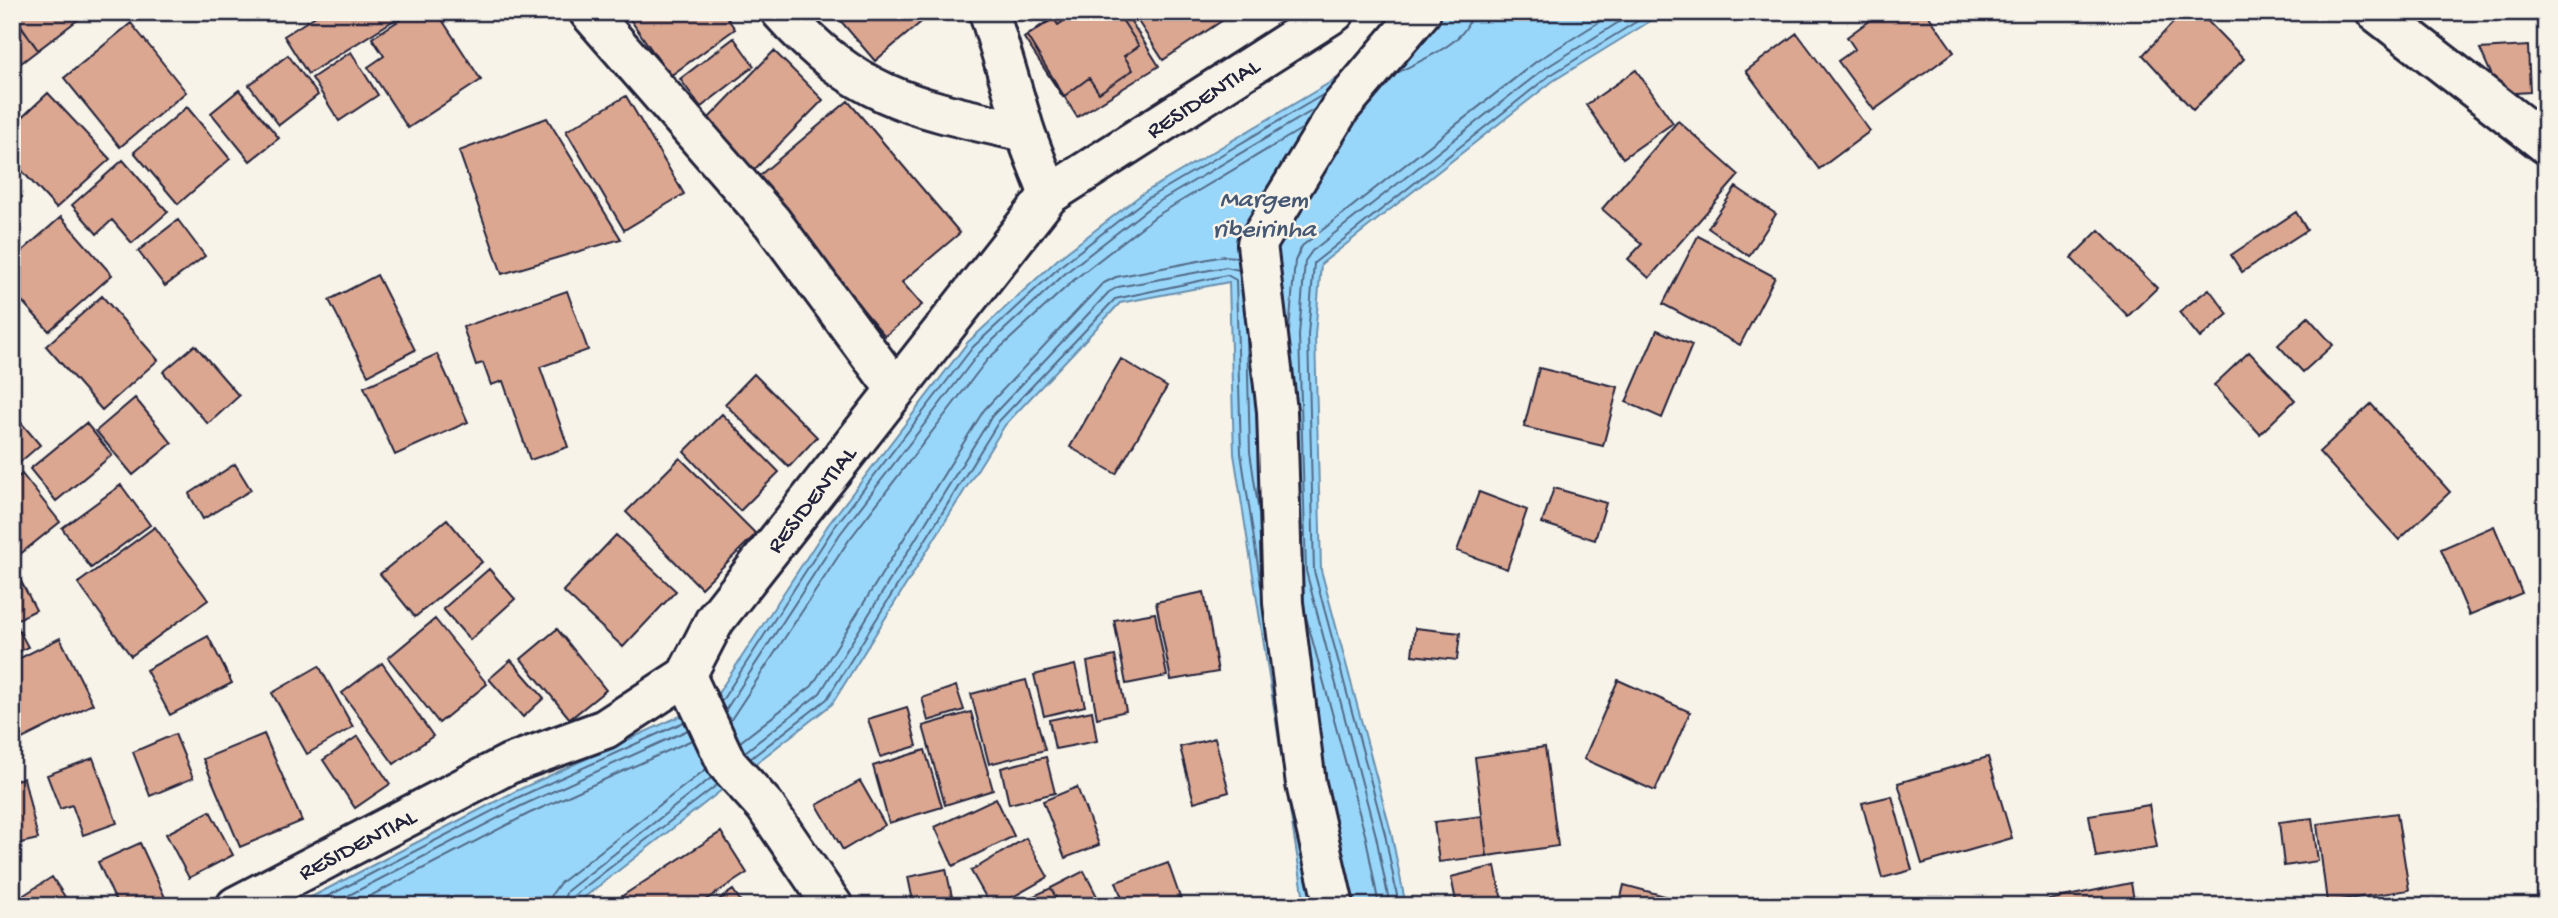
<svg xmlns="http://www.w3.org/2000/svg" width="2558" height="918" font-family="'Gochi Hand',sans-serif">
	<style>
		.water { fill: #99d7fa; stroke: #698fae; stroke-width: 2 }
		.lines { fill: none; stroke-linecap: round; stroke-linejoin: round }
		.shore { stroke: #526a87; stroke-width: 2 }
		.building { fill: #dca791; stroke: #22223b; stroke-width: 2 }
		.street-casing { stroke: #22223b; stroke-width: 44 }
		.street { stroke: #f7f3e8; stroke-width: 38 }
		.labels { text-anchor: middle; stroke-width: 5; stroke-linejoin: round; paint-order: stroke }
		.street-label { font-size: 24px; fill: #22223b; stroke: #f7f3e8 }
		.water-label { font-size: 26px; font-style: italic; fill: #465874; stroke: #f7f3e8 }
	</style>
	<rect width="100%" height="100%" fill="#f7f3e8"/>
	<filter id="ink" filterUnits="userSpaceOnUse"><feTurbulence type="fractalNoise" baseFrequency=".0143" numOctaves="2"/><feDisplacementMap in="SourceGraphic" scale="14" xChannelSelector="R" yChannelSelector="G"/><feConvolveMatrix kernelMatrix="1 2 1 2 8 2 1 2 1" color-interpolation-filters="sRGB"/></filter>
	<g filter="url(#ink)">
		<path class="water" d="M 1449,12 L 1665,12 L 1553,81 L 1321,264 L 1315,335 L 1321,570 L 1391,832 L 1406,906 L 1305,906 L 1234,454 L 1229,282 L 1120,303 L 1005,425 L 832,704 L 573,906 L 294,906 L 516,791 L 713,701 L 828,525 L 968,342 L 1058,259 L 1142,194 Z"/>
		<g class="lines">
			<path class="shore" d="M 1397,73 C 1420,60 1470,43 1471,12
				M 1289,331 L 1295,261 L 1302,246 L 1537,61 L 1615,12
				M 1247,337 L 1250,452 L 1259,513
				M 1305,613 L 1366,838 L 1379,906
				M 721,702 L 833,529 L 973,347 L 1063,264 L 1145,200 L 1326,93
				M 725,711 L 840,534 L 979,353 L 1068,271 L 1150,207 L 1315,109
				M 730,721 L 849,540 L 987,360 L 1075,279 L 1156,216 L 1303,128
				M 740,742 L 812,686 L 984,410 L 1102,284 L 1116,277 L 1224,256 L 1237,257
				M 745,752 L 820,693 L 992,416 L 1109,292 L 1118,287 L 1226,267 L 1239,270
				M 750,759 L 827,699 L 999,421 L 1115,299 L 1227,275 L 1236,280 L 1241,453 L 1261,586
				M 309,906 L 519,797 L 684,722
				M 328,906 L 523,805 L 688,730
				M 351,906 L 528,814 L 692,740
				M 550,906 L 552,894 L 560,883 L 706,769
				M 561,906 L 567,891 L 711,778
				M 569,906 L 572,897 L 717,785
				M 1390,906 L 1376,836 L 1306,571 L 1299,335 L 1305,261 L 1312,251 L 1544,69 L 1635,12
				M 1399,906 L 1385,834 L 1314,571 L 1308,335 L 1314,263 L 1549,76 L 1652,12"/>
		</g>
		<path class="building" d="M 12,12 L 88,12 L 38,50 Z
			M 322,12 L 396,12 L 399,17 L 308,74 L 284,36 Z
			M 412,12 L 437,12 L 481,80 L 408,128 L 368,67 L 384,56 L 372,38 Z
			M 625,12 L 723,12 L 735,29 L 670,76 Z
			M 833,12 L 933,12 L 875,61 Z
			M 1025,12 L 1043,12 L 1032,21 Z
			M 1064,12 L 1125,12 L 1159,66 L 1077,117 L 1027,36 Z
			M 1089,12 L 1117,12 L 1139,46 L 1124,56 L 1133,70 L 1099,93 L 1089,78 L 1063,97 L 1024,38 L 1053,17 L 1058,25 L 1075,13 L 1078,19 Z
			M 1132,12 L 1235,12 L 1163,60 Z
			M 1881,12 L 1892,12 L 1897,19 L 1906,12 L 1926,12 L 1954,52 L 1874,110 L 1838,61 L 1855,49 L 1847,37 Z
			M 2183,12 L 2199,12 L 2244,59 L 2193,110 L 2143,55 Z
			M 2469,12 L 2515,12 L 2472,19 Z
			M 12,15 L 38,50 L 12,70 Z
			M 131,23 L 186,92 L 120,147 L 64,78 Z
			M 1797,33 L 1870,131 L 1819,169 L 1746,71 Z
			M 734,38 L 754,66 L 701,107 L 680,79 Z
			M 2528,46 L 2530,92 L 2500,94 L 2480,49 Z
			M 774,51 L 823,100 L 753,171 L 704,123 Z
			M 351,52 L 378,95 L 339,121 L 312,78 Z
			M 288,55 L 318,95 L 279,125 L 249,85 Z
			M 1636,70 L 1673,123 L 1623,158 L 1586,105 Z
			M 239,90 L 279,138 L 250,161 L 211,113 Z
			M 48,93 L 110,159 L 56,208 L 12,160 L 12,127 Z
			M 626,96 L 684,194 L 624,230 L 566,131 Z
			M 848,101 L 960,233 L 902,282 L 922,305 L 885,336 L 754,180 Z
			M 187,107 L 230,159 L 178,204 L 134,152 Z
			M 547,118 L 621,239 L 502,274 L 459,151 Z
			M 1678,121 L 1739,175 L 1649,278 L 1628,259 L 1642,244 L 1602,209 Z
			M 123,160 L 168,212 L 132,243 L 112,220 L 97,234 L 72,205 Z
			M 12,186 L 22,197 L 12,206 Z
			M 1736,187 L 1776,214 L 1749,256 L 1708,228 Z
			M 2296,212 L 2307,230 L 2242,272 L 2231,255 Z
			M 61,217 L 112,275 L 49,331 L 12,290 L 12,260 Z
			M 178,220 L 205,256 L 165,286 L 138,251 Z
			M 2099,230 L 2157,288 L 2128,316 L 2071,258 Z
			M 1698,236 L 1775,277 L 1740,345 L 1663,304 Z
			M 377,275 L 415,350 L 368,375 L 329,300 Z
			M 2209,289 L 2228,314 L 2200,338 L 2179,312 Z
			M 567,291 L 588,350 L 540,367 L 568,447 L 530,460 L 503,381 L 491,385 L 483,363 L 476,365 L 463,327 Z
			M 102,296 L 158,360 L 102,410 L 46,346 Z
			M 2308,317 L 2333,345 L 2303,372 L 2278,345 Z
			M 1657,330 L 1692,345 L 1662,418 L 1626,402 Z
			M 195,345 L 239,396 L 208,424 L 163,372 Z
			M 2249,352 L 2295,400 L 2260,434 L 2214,385 Z
			M 437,354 L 468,422 L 395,455 L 364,387 Z
			M 1121,359 L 1167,387 L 1116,474 L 1070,447 Z
			M 1539,368 L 1618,387 L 1603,446 L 1524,427 Z
			M 754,374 L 817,437 L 789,467 L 725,404 Z
			M 135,398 L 172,443 L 133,475 L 96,431 Z
			M 2371,404 L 2450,492 L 2399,540 L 2319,452 Z
			M 12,412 L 40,445 L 12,469 Z
			M 722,414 L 779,472 L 740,511 L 684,452 Z
			M 86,423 L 112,455 L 56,501 L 30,469 Z
			M 680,458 L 756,534 L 701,588 L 626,512 Z
			M 235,464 L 251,490 L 203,519 L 189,494 Z
			M 22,474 L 60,522 L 19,555 L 12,546 L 12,482 Z
			M 121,485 L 150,525 L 91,568 L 62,528 Z
			M 1554,488 L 1606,503 L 1595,540 L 1542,523 Z
			M 1479,492 L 1527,510 L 1507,569 L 1457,551 Z
			M 447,519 L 482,562 L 415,617 L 380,574 Z
			M 2494,526 L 2522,593 L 2469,615 L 2441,549 Z
			M 155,527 L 208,600 L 131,656 L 78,583 Z
			M 616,535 L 676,591 L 623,647 L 563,591 Z
			M 12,564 L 36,610 L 14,621 L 28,647 L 12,655 Z
			M 489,569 L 515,599 L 470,640 L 443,609 Z
			M 1204,592 L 1218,672 L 1171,680 L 1156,602 Z
			M 1155,613 L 1167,676 L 1126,684 L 1114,620 Z
			M 435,619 L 487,684 L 439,723 L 388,658 Z
			M 1415,628 L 1460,633 L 1457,660 L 1412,655 Z
			M 557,629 L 606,690 L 570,719 L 521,659 Z
			M 208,636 L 232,683 L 170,715 L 146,670 Z
			M 60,638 L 93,704 L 18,741 L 12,730 L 12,662 Z
			M 1115,656 L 1126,711 L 1097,718 L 1087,662 Z
			M 511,660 L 544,698 L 523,717 L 489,679 Z
			M 382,663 L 433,736 L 394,764 L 342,693 Z
			M 1075,665 L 1085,706 L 1044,716 L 1034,675 Z
			M 319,666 L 353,727 L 307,754 L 272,693 Z
			M 1026,680 L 1045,750 L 989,764 L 971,694 Z
			M 1618,680 L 1690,712 L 1655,791 L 1584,759 Z
			M 956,686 L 964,710 L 928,721 L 922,698 Z
			M 907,707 L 917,746 L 880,757 L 868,719 Z
			M 1092,711 L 1097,741 L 1055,749 L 1049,720 Z
			M 971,712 L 993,790 L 945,805 L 923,726 Z
			M 175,734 L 193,778 L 150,796 L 133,752 Z
			M 264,734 L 302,821 L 240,847 L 203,759 Z
			M 358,736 L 390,784 L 355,808 L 323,760 Z
			M 1215,738 L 1229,792 L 1194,802 L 1180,747 Z
			M 1545,747 L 1558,846 L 1487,856 L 1475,757 Z
			M 925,750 L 942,807 L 889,823 L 873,766 Z
			M 1046,757 L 1055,793 L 1009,804 L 1001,768 Z
			M 1988,757 L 2012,838 L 1922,864 L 1898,783 Z
			M 93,758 L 117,823 L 83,835 L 72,805 L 60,809 L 47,775 Z
			M 24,778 L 38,839 L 12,845 L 12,781 Z
			M 860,781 L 885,825 L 843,850 L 817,805 Z
			M 1077,787 L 1099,845 L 1065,858 L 1043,801 Z
			M 1892,796 L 1912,870 L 1882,878 L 1862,803 Z
			M 996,798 L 1014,836 L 953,866 L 935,827 Z
			M 2149,805 L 2157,847 L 2096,857 L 2089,815 Z
			M 210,811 L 233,855 L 189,878 L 166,834 Z
			M 2397,813 L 2409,890 L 2327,902 L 2317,824 Z
			M 1482,816 L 1487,856 L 1439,862 L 1434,822 Z
			M 2312,818 L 2318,861 L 2284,866 L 2279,822 Z
			M 721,832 L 747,873 L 696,906 L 620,906 L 616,900 Z
			M 1026,838 L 1048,877 L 997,906 L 991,906 L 971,871 Z
			M 140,843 L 169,906 L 118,906 L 98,862 Z
			M 1168,863 L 1183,906 L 1125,906 L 1116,882 Z
			M 1495,866 L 1503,906 L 1457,906 L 1451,877 Z
			M 946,869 L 954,906 L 914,906 L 908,877 Z
			M 1084,871 L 1102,906 L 1060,906 L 1051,888 Z
			M 52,877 L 71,906 L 19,906 L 16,900 Z
			M 2131,883 L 2135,906 L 2019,906 Z
			M 1624,885 L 1687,902 L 1686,906 L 1619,906 Z
			M 1051,888 L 1060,906 L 1018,906 L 1017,904 Z
			M 733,890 L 744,906 L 710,906 Z"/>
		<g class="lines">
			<defs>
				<g id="street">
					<path d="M 589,12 L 772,222 L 894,387"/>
					<path d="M 781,12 C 858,99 917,108 1025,132"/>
					<path d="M 989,12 L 1025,132 L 1049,195"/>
					<path d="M 2376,12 L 2546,144"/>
					<path d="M 686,676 L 727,764 L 765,806 L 833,906"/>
					<path id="s1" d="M 236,906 L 509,764 L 605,729 L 686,676 L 715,620 L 1049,195 L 1335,12"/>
					<path d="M 1334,906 L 1306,784 L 1283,603 L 1277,411 L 1257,244 L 1340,108 L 1421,12"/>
				</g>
			</defs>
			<use href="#street" class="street-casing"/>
			<use href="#street" class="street"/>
		</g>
	</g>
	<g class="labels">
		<g class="street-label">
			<text dy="8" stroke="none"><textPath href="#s1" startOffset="1292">RESIDENTIAL</textPath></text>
			<text dy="8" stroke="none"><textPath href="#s1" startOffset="724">RESIDENTIAL</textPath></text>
			<text dy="8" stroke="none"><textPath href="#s1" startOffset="136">RESIDENTIAL</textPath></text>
		</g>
		<g class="water-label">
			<text x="1264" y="206">Margem<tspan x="1264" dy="30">ribeirinha</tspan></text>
		</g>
	</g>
	<rect width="2558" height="918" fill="none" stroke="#f7f3e8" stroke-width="42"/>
	<rect x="21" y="21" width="2516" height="876" fill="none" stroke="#22223b" stroke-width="2.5" filter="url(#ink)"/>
</svg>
